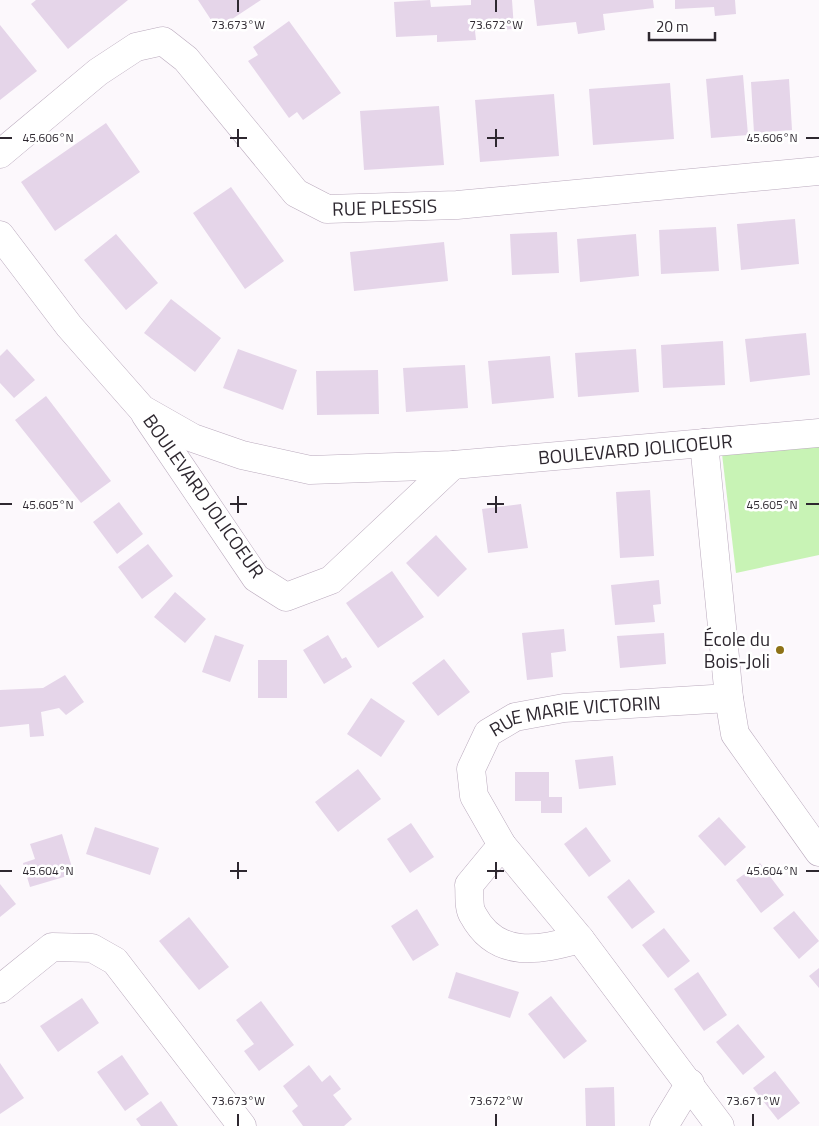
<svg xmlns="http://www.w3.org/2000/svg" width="819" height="1126" font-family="'Titillium Web',sans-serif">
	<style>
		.green { fill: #c8f3b5 }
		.building { fill: #e5d5e9 }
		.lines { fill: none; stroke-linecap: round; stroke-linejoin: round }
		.minor-casing { stroke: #baaabd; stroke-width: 29 }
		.minor { stroke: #fff; stroke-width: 28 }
		.ticks { fill: none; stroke: #2e2830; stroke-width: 2 }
		.poi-dot { fill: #8e7217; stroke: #fff; stroke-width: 2 }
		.labels { text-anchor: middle; stroke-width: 5; stroke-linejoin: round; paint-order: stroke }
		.street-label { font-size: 19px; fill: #2e2830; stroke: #fff }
		.poi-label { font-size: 19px; fill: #2e2830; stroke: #fff; text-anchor: end }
		.ticks-label { font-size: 12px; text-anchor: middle; fill: #2e2830; stroke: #fff; stroke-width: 5; stroke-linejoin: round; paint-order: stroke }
	</style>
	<rect width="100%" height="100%" fill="#fcf8fc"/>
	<path class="green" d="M 819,446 L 819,555 L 736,573 L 722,454 Z"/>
	<path class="building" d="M 36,0 L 128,0 L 68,49 L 31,4 Z
		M 198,0 L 261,0 L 217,29 Z
		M 430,0 L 431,7 L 471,5 L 471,0 L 512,0 L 514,29 L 475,31 L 476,40 L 437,42 L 437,35 L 396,37 L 394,2 Z
		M 534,0 L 653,0 L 654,8 L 603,14 L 605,30 L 578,34 L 576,22 L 537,26 Z
		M 675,0 L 735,0 L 736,14 L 715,16 L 714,7 L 675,9 Z
		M 289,21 L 341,93 L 303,120 L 297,112 L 289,118 L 248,61 L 258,55 L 253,47 Z
		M 0,25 L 37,71 L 0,100 Z
		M 743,75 L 748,135 L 711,138 L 706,79 Z
		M 789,79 L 792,130 L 754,133 L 751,82 Z
		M 670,83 L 674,139 L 593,145 L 589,89 Z
		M 554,94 L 559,156 L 480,162 L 475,100 Z
		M 439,106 L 444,165 L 364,170 L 360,111 Z
		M 106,123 L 140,172 L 55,231 L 21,182 Z
		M 231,187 L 284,261 L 245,289 L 193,213 Z
		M 795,219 L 799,264 L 741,270 L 737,224 Z
		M 716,227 L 719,271 L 661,274 L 659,230 Z
		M 557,232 L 559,273 L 512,275 L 510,234 Z
		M 116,234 L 158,283 L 126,310 L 84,260 Z
		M 636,234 L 639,276 L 580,282 L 577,239 Z
		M 444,242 L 448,281 L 354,291 L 350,252 Z
		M 171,299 L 221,338 L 195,372 L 144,333 Z
		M 806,333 L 810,375 L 750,382 L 745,339 Z
		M 723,341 L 725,385 L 663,388 L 661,345 Z
		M 7,349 L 35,380 L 14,398 L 0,383 L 0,356 Z
		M 238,349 L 297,370 L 283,410 L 223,388 Z
		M 636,349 L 639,392 L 578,397 L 575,353 Z
		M 550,356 L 554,398 L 492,404 L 488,361 Z
		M 465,365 L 468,408 L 406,412 L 403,368 Z
		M 378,370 L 379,414 L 317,415 L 316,371 Z
		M 46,396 L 111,481 L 81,503 L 15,420 Z
		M 650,490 L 654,556 L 620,558 L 616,492 Z
		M 119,502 L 143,534 L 117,554 L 93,522 Z
		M 521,504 L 528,548 L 488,553 L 482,509 Z
		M 436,535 L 467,569 L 438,597 L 406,563 Z
		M 148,544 L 173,576 L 142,599 L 118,567 Z
		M 392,571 L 424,617 L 378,648 L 346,603 Z
		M 659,580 L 661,604 L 653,605 L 655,622 L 615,625 L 611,585 Z
		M 175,592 L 206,619 L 185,643 L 154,617 Z
		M 564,629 L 566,651 L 551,653 L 553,677 L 527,680 L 522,633 Z
		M 664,633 L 666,664 L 620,668 L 617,636 Z
		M 215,635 L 244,645 L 230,682 L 202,672 Z
		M 328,635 L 342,659 L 346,657 L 352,667 L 324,684 L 303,650 Z
		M 444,659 L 470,692 L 438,716 L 412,683 Z
		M 258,660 L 287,660 L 287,698 L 258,698 Z
		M 65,675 L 84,702 L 66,715 L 59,708 L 41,712 L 44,736 L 30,737 L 29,724 L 0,727 L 0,690 L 43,688 Z
		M 371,698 L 405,721 L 381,757 L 347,734 Z
		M 613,756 L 616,785 L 579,789 L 575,760 Z
		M 358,769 L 381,799 L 338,832 L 315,802 Z
		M 515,772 L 549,772 L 549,797 L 562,797 L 562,813 L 541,813 L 541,801 L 515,801 Z
		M 719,817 L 746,847 L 725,866 L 698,836 Z
		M 411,823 L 434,857 L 410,873 L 387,839 Z
		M 95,827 L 159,848 L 150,875 L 86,854 Z
		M 586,827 L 611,861 L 589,877 L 564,844 Z
		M 62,834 L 74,874 L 30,887 L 23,863 L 35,859 L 30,844 Z
		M 760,863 L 784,895 L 761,913 L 736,880 Z
		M 629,879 L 655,912 L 632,929 L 607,897 Z
		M 0,884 L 16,904 L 0,917 Z
		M 417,909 L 439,945 L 413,961 L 391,926 Z
		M 794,911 L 819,941 L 799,959 L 773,928 Z
		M 189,917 L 229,967 L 199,990 L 159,941 Z
		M 664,928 L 690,961 L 668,978 L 642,945 Z
		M 819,968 L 819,988 L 809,976 Z
		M 456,972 L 519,992 L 510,1018 L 448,998 Z
		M 698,972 L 727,1015 L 704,1031 L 674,989 Z
		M 551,996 L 587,1041 L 564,1059 L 528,1014 Z
		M 82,998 L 99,1023 L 58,1052 L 40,1026 Z
		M 261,1001 L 294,1045 L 259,1071 L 244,1051 L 254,1044 L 236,1020 Z
		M 738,1024 L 765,1057 L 743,1075 L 716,1042 Z
		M 122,1055 L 149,1094 L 125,1111 L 97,1072 Z
		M 0,1063 L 24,1098 L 0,1114 Z
		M 309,1065 L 322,1082 L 330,1075 L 341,1089 L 333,1095 L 352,1119 L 344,1126 L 303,1126 L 292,1111 L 298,1106 L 283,1086 Z
		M 775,1071 L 800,1103 L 778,1120 L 753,1088 Z
		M 614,1087 L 615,1126 L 586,1126 L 585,1088 Z
		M 161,1101 L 178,1126 L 141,1126 L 136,1119 Z"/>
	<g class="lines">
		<defs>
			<g id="minor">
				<path id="s1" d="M 0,154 L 98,72 L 136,47 L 163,41 L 186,59 L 296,193 L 327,209 L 457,205 L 819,171"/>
				<path id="s2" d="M 0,235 L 69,326 L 142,409 L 193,438 L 242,455 L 310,470 L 453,465 L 819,433"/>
				<path d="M 145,414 L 256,578 L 286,597 L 331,580 L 453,465"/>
				<path d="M 704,443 L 729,698 L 735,734 L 819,852"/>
				<path d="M 502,845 L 469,885 C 470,893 468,908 473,915 C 497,960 540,950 580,939"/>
				<path d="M 0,989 L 52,947 L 92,948 L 115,961 L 242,1126"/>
				<path d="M 664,1126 L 690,1083"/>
				<path id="s3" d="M 720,1126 L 580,939 L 502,845 L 474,796 L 471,769 L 488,733 L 515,717 L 564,708 L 729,698"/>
			</g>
		</defs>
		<use href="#minor" class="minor-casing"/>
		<use href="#minor" class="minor"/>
	</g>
	<path class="ticks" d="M 238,0 L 238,12M 496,0 L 496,12M 238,129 L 238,147M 496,129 L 496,147M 0,138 L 12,138M 230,138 L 247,138M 487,138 L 504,138M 806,138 L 819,138M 238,496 L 238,513M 496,496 L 496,513M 0,504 L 12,504M 230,504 L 247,504M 487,504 L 504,504M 806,504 L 819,504M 238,862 L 238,879M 496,862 L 496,879M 0,871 L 12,871M 230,871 L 247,871M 487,871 L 504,871M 806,871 L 819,871M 238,1114 L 238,1126M 496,1114 L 496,1126M 753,1114 L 753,1126"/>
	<circle class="poi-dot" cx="780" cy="650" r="5"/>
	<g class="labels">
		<g class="street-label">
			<text dy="7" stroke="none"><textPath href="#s1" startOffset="496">RUE PLESSIS</textPath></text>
			<text dy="7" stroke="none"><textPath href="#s2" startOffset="731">BOULEVARD JOLICOEUR</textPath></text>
			<text transform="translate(204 496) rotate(55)" y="7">BOULEVARD JOLICOEUR</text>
			<text dy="7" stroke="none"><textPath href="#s3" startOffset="570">RUE MARIE VICTORIN</textPath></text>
		</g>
		<g class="poi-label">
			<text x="770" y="646">École du<tspan x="770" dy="22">Bois-Joli</tspan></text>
		</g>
	</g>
	<g class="ticks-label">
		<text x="238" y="29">73.673°W</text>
		<text x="496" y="29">73.672°W</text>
		<text x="48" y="142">45.606°N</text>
		<text x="772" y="142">45.606°N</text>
		<text x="48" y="509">45.605°N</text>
		<text x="772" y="509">45.605°N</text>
		<text x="48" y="875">45.604°N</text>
		<text x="772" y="875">45.604°N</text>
		<text x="238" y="1105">73.673°W</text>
		<text x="496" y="1105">73.672°W</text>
		<text x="753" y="1105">73.671°W</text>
	</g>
	<path d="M649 32v8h66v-8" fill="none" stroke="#2e2830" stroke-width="2.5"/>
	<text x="656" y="32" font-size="15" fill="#2e2830" stroke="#ffffff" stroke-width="4" paint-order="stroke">20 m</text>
</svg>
